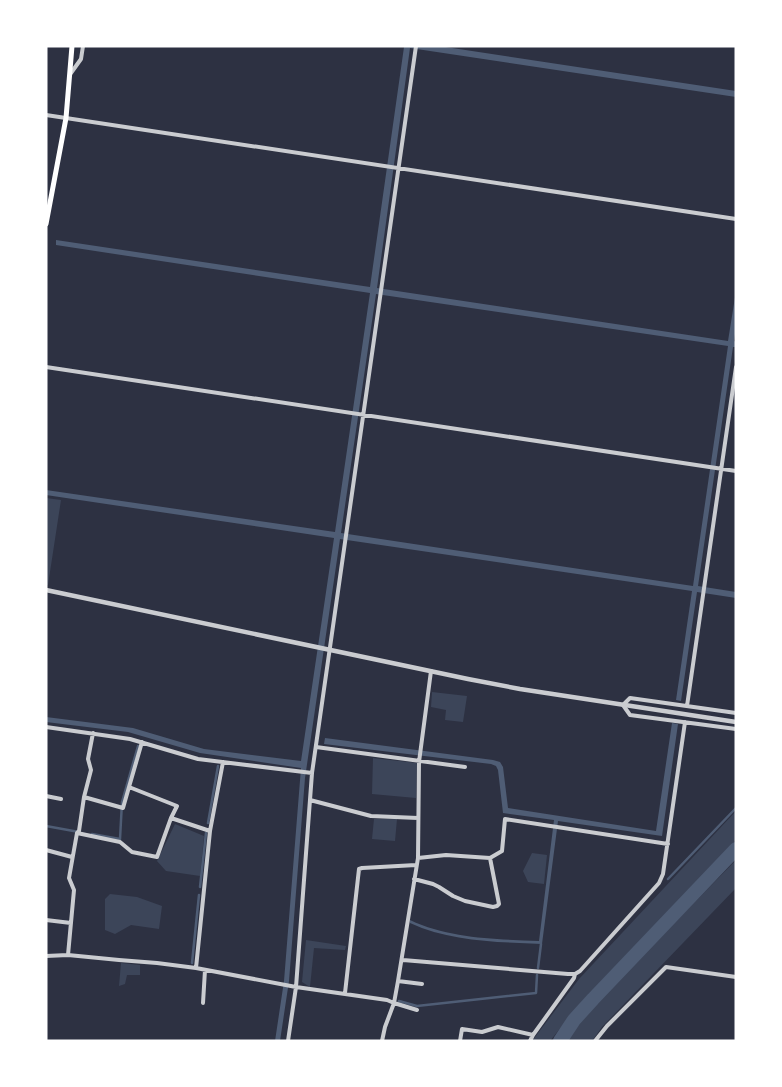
<svg xmlns="http://www.w3.org/2000/svg" width="782" height="1087" font-family="'Titillium Web',sans-serif">
	<style>
		.green { fill: #3c4559 }
		.water { fill: #4f5d75; fill-rule: evenodd }
		.lines { fill: none; stroke-linecap: round; stroke-linejoin: round }
		.stream { stroke: #4f5d75; stroke-width: 2.5 }
		.river { stroke: #4f5d75; stroke-width: 14 }
		.minor { stroke: #caccd0; stroke-width: 4 }
		.tertiary { stroke: #caccd0; stroke-width: 4.5 }
		.secondary { stroke: #fff; stroke-width: 5 }
	</style>
	<rect width="100%" height="100%" fill="#2d3142"/>
	<path class="green" d="M 46,498 L 61,500 L 48,585 L 46,585 Z
		M 432,692 L 467,696 L 463,722 L 445,720 L 446,710 L 431,707 Z
		M 373,758 L 417,763 L 416,798 L 372,794 Z
		M 736,811 L 736,840 L 583,1000 L 550,1041 L 532,1041 L 579,979 Z
		M 374,819 L 397,819 L 395,841 L 372,839 Z
		M 175,824 L 204,836 L 200,876 L 166,871 L 157,861 Z
		M 532,853 L 547,855 L 544,884 L 528,882 L 523,871 Z
		M 736,860 L 736,888 L 602,1027 L 592,1041 L 567,1041 L 574,1031 L 598,1001 Z
		M 110,894 L 137,897 L 162,906 L 159,929 L 131,925 L 115,934 L 105,930 L 105,899 Z
		M 306,940 L 346,946 L 345,950 L 314,948 L 310,987 L 302,982 Z
		M 121,963 L 140,965 L 140,975 L 127,975 L 125,984 L 119,986 Z"/>
	<path class="water" d="M 401,46 L 439,46 L 736,91 L 736,97 L 410,48 L 377,288 L 728,341 L 736,291 L 736,327 L 734,341 L 736,342 L 736,347 L 733,347 L 698,586 L 736,592 L 736,598 L 697,592 L 681,701 L 676,700 L 692,591 L 340,539 L 305,778 L 289,981 L 280,1041 L 275,1041 L 284,981 L 301,768 L 200,753 L 128,732 L 46,722 L 46,717 L 133,728 L 204,749 L 301,761 L 334,538 L 46,495 L 46,490 L 335,532 L 370,293 L 56,245 L 56,240 L 370,287 L 404,47 ZM 376,294 L 728,346 L 693,586 L 341,533 Z
		M 672,723 L 678,724 L 662,836 L 558,821 L 542,944 C 498,942 451,942 410,923 L 410,920 C 450,939 496,939 539,941 L 554,820 L 503,813 L 498,770 L 496,766 L 491,764 L 324,744 L 325,738 L 493,760 L 500,762 L 503,767 L 508,808 L 656,831 Z"/>
	<g class="lines">
		<path class="stream" d="M 208,823 L 218,766
			M 46,826 L 79,832
			M 92,834 L 120,839 L 122,802 L 138,746
			M 668,879 L 736,808
			M 200,887 L 206,833
			M 192,963 L 199,895
			M 538,968 L 541,944
			M 399,1001 L 417,1006 L 536,993 L 537,975"/>
		<path class="river" d="M 560,1041 L 574,1020 L 593,999 L 736,849"/>
		<path class="minor" d="M 416,46 L 312,773 L 296,987 L 387,1000 L 394,1003 L 417,1010
			M 71,73 L 81,59 L 83,46
			M 46,115 L 736,219
			M 46,367 L 736,471
			M 687,706 L 736,367
			M 736,713 L 630,698 L 623,705 L 630,715 L 736,729
			M 46,727 L 130,739 L 198,759 L 312,773
			M 142,742 L 129,787 L 177,806 L 171,818
			M 316,747 L 465,767
			M 46,796 L 61,799
			M 84,797 L 123,808 L 129,787
			M 310,800 L 371,816 L 418,818
			M 77,833 L 120,842 L 132,852 L 157,857 L 171,818 L 210,831
			M 46,850 L 72,857
			M 418,858 L 446,855 L 490,858
			M 414,879 L 433,884 L 439,887 L 453,896 L 465,901 L 493,907 L 497,906 L 499,904 L 490,858 L 502,851 L 505,819 L 668,844
			M 46,920 L 71,923
			M 68,955 L 74,890 L 69,878 L 77,833 L 79,831 L 84,797 L 91,770 L 88,759 L 93,733
			M 46,956 L 68,955 L 119,960 L 157,963 L 196,968 L 296,987 L 288,1041
			M 403,960 L 568,974 L 575,974 L 580,971 L 659,883 L 663,874 L 685,722
			M 196,968 L 210,831 L 223,762
			M 398,981 L 422,984
			M 345,993 L 359,869 L 362,868 L 416,865
			M 203,1003 L 205,970
			M 382,1041 L 385,1027 L 394,1003 L 398,981 L 418,858 L 419,762 L 431,671
			M 460,1041 L 462,1029 L 482,1032 L 498,1027 L 533,1035
			M 530,1041 L 533,1035 L 574,978 L 575,974
			M 595,1041 L 607,1026 L 666,967 L 736,977"/>
		<path class="tertiary" d="M 46,590 L 468,679 L 520,689 L 736,722"/>
		<path class="secondary" d="M 46,224 L 66,118 L 72,46"/>
	</g>
	<rect width="782" height="1087" fill="none" stroke="#ffffff" stroke-width="95"/>
</svg>
